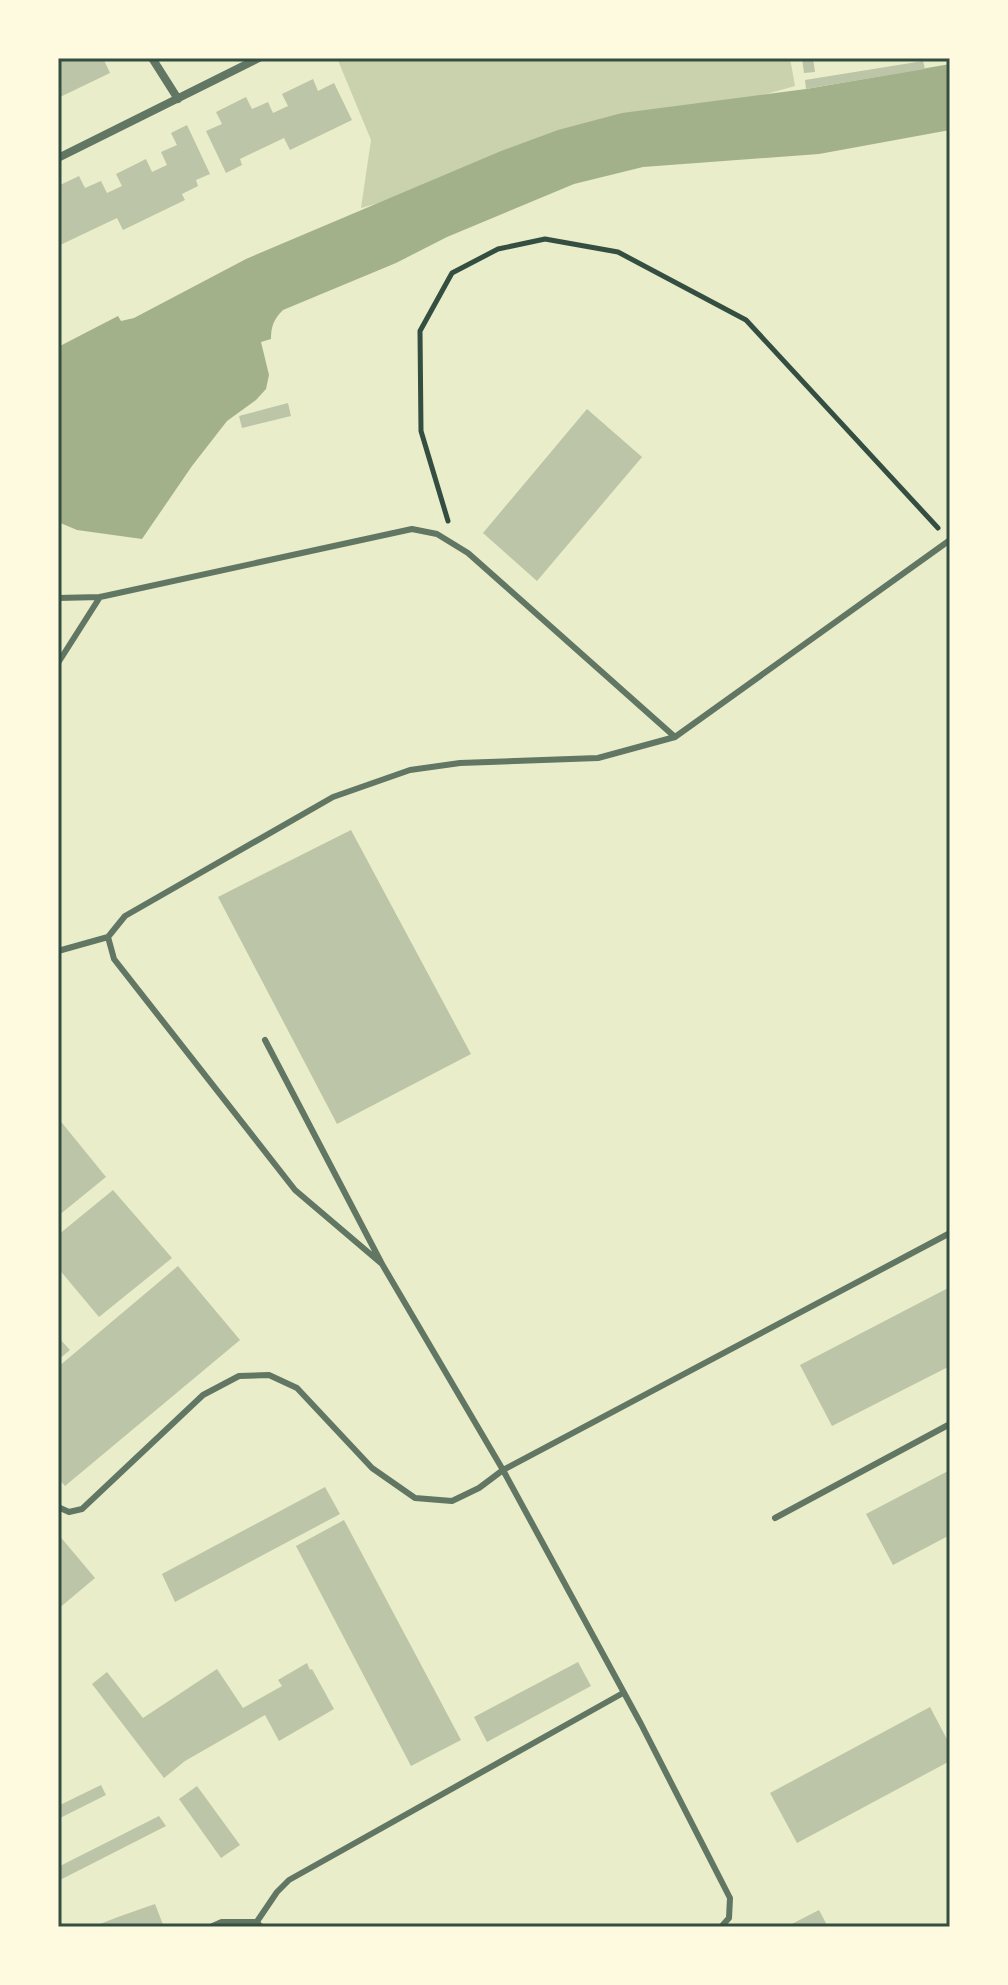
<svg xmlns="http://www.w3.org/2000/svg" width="1008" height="1985" font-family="Rubik,sans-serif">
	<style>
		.green { fill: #cad2ad }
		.water { fill: #a3b18a }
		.building { fill: #bcc5a7 }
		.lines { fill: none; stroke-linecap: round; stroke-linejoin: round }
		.path { stroke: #344e41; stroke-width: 5 }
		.service { stroke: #617663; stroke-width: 6 }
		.minor { stroke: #617663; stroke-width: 8 }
		.neatline { fill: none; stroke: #344e41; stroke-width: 3 }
	</style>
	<rect width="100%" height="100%" fill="#e9edc9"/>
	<path class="green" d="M 337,58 L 790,58 L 795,86 L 361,208 L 371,140 Z"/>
	<path class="water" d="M 950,64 L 950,130 L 819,154 L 643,167 L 574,184 L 447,237 L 396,263 L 283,310 C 274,319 271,326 271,339 L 261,342 L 269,375 L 266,389 L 256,400 L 227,421 L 192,466 L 142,539 L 77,530 L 58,522 L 58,347 L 118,316 L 121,321 L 134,318 L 246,259 L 501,151 L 558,130 L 622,113 L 806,89 Z"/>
	<path class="building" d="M 58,58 L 103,58 L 110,73 L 58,98 Z
		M 802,58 L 813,58 L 815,72 L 804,73 Z
		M 923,61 L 925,69 L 806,89 L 805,80 Z
		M 313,79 L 318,91 L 334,83 L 352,120 L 290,150 L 284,138 L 240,159 L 242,165 L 226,173 L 206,131 L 222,124 L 216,112 L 246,97 L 252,109 L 268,102 L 273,113 L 288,106 L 282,94 Z
		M 187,125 L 210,174 L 196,180 L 198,186 L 182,194 L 185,200 L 123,230 L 117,218 L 58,246 L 58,186 L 79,176 L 85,188 L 101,181 L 107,193 L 122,186 L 116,174 L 146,159 L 152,172 L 167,165 L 161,152 L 177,145 L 171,133 Z
		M 288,403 L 291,416 L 242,428 L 239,416 Z
		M 587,409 L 642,457 L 537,581 L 483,533 Z
		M 351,830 L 471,1054 L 337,1124 L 218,897 Z
		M 58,1118 L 106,1177 L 58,1216 Z
		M 113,1190 L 172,1258 L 99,1317 L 58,1268 L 58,1235 Z
		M 178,1266 L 240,1340 L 65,1486 L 58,1478 L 58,1367 Z
		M 950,1287 L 950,1366 L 832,1426 L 800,1365 Z
		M 58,1337 L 70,1350 L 58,1360 Z
		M 950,1470 L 950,1535 L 893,1565 L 866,1514 Z
		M 325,1487 L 340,1514 L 175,1602 L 162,1574 Z
		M 344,1520 L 461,1740 L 411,1766 L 296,1546 Z
		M 58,1534 L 95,1578 L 58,1609 Z
		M 578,1662 L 591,1686 L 487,1742 L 474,1717 Z
		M 307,1663 L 310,1670 L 312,1669 L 334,1709 L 279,1741 L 265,1715 L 185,1761 L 164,1778 L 92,1684 L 107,1672 L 143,1718 L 217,1669 L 243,1708 L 282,1686 L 278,1680 Z
		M 930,1707 L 950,1745 L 950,1761 L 797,1843 L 770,1793 Z
		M 101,1785 L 106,1795 L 58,1819 L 58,1806 Z
		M 197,1786 L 240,1845 L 221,1858 L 179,1799 Z
		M 159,1816 L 166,1826 L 58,1881 L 58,1867 Z
		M 155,1904 L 164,1927 L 92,1927 L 118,1917 Z
		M 819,1910 L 828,1927 L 786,1927 Z"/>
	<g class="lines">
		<path class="path" d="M 448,521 L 421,431 L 420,331 L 452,273 L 498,249 L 545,239 L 618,252 L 746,320 L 938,528"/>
		<path class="service" d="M 58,598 L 100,597 L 412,529 L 437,534 L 468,553 L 675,737
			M 58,663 L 100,597
			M 58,951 L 108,937
			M 265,1040 L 382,1264 L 295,1190 L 114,959 L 108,937 L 125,916 L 333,797 L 410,770 L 460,763 L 598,758 L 675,737 L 950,540
			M 382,1264 L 503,1470 L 950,1233
			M 58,1507 L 69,1512 L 82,1509 L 203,1395 L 239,1376 L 269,1375 L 297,1388 L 372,1468 L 415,1498 L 452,1501 L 479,1488 L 503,1470 L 641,1724 L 730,1898 L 729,1918 L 721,1927
			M 775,1518 L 950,1424
			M 256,1923 L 277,1892 L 289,1880 L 623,1693"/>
		<path class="minor" d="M 152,58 L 178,99
			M 58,158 L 259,58
			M 213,1927 L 222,1923 L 256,1923 L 260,1927"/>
	</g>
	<rect width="1008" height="1985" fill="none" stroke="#fefae0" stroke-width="120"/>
	<rect x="60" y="60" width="888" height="1865" class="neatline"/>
</svg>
